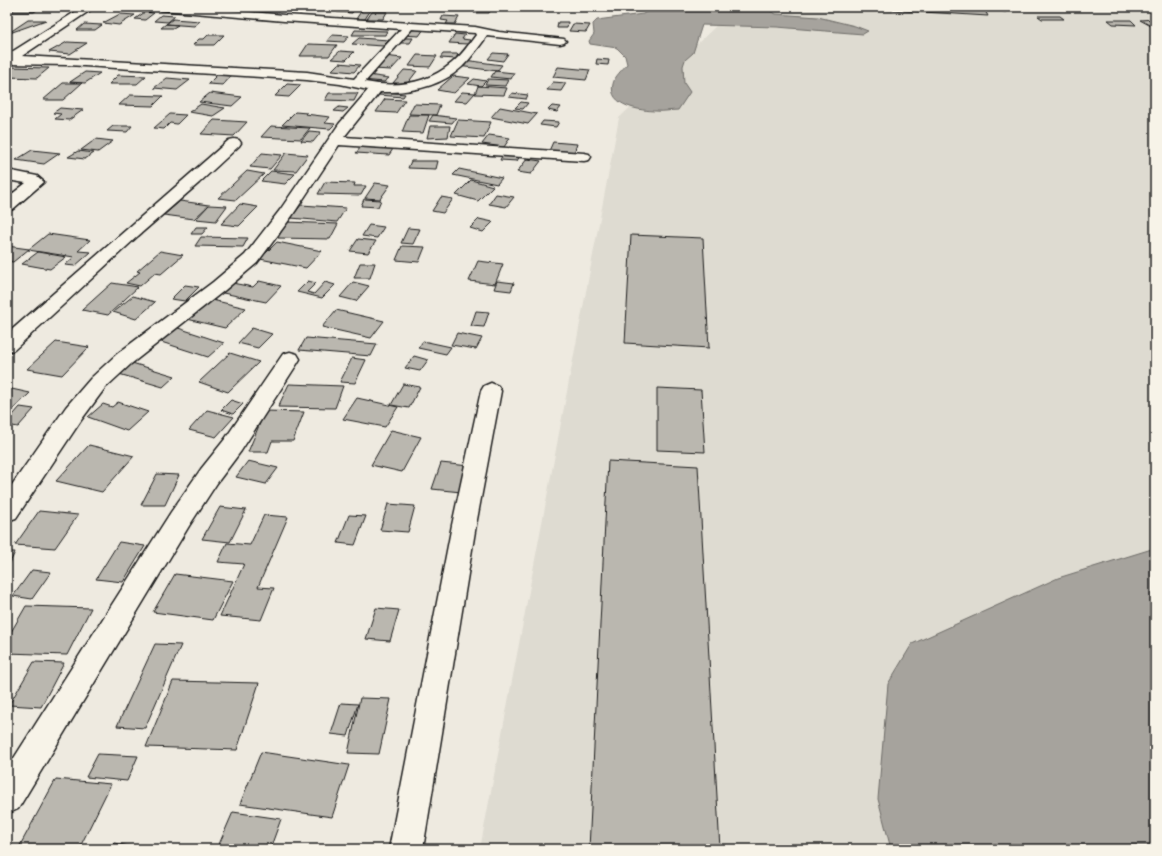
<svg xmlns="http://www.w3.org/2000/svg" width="1162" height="856" font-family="Caveat,sans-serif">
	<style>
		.built { fill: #dedbd1 }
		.water { fill: #a6a39d; stroke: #6f6d69 }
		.building { fill: #bab7af; stroke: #1c1c1c }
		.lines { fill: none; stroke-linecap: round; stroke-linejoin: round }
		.minor-casing { stroke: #1c1c1c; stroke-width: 3 }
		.minor { fill: #f7f3e8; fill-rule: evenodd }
	</style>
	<rect width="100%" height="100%" fill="#eeeae0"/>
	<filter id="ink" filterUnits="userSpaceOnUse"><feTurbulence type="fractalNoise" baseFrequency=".025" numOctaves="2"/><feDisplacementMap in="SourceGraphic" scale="8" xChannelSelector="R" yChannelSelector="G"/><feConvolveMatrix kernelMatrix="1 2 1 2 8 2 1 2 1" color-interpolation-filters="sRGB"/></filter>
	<g filter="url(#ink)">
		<path class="built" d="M 715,7 L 1155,7 L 1155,849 L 480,849 L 619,118 L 716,26 Z"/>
		<path class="water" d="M 649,7 L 763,7 L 776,14 L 818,17 L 855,26 L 868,31 L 863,34 L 777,27 L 702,25 L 693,53 L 685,60 L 683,66 L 684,83 L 690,92 L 678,110 C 671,110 663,112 656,111 C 642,111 607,106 613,84 C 614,77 623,69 627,64 L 625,56 L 617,48 L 590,44 L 589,41 L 594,34 L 593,24 L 597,20 L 643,14 L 651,9 Z
			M 1155,548 L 1155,849 L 891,849 L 878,799 L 888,684 L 912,644 L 1058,578 Z"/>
		<path class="building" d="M 17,7 L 41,7 L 34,12 L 10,12 Z
			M 323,7 L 355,7 L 352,13 L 337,12 L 339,10 L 321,10 Z
			M 364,7 L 372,8 L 365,19 L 356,19 Z
			M 858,7 L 983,7 L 988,16 L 858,8 Z
			M 994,7 L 1003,7 L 1006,12 L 997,11 Z
			M 476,10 L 490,10 L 489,13 L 474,13 Z
			M 145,12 L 154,13 L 145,20 L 135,19 Z
			M 372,12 L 387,12 L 383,19 L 367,19 Z
			M 120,14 L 135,15 L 119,25 L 103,23 Z
			M 161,15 L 175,16 L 168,22 L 154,21 Z
			M 443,16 L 459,17 L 455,24 L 446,24 L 448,21 L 441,20 Z
			M 1038,16 L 1060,16 L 1064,19 L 1042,19 Z
			M 173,19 L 200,21 L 194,26 L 166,24 Z
			M 1155,19 L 1155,26 L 1151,26 L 1140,20 Z
			M 28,20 L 46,20 L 7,34 Z
			M 1108,20 L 1131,20 L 1136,25 L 1113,24 Z
			M 558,22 L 568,22 L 567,28 L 557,28 Z
			M 84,24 L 102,25 L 95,30 L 77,30 Z
			M 166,24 L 178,25 L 173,28 L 161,28 Z
			M 573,24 L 590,25 L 586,32 L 569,31 Z
			M 408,29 L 424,29 L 419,36 L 402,35 Z
			M 355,30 L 387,31 L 385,35 L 352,35 Z
			M 455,34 L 465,35 L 462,39 L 470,40 L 467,44 L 449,43 Z
			M 208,35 L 224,35 L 214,45 L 193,45 L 199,39 L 204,39 Z
			M 332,35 L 349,36 L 344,42 L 327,41 Z
			M 359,38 L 389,40 L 383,46 L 352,44 Z
			M 401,38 L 413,38 L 410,43 L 399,43 Z
			M 67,42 L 87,43 L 70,54 L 49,52 Z
			M 308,44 L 337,45 L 329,56 L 300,56 Z
			M 340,51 L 354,52 L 346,60 L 331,59 Z
			M 493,53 L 508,54 L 503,61 L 488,59 Z
			M 443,54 L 458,54 L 456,59 L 440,58 Z
			M 417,55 L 437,56 L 430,67 L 409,66 Z
			M 384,56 L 402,58 L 391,70 L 373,69 Z
			M 597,59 L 609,60 L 608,65 L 596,64 Z
			M 464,60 L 502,65 L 497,71 L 458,66 Z
			M 339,63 L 360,65 L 354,72 L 332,70 Z
			M 9,67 L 49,68 L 37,78 L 7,77 L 7,69 Z
			M 558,67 L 590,70 L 586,80 L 553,77 Z
			M 404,70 L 417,71 L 407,84 L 393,83 Z
			M 495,71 L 514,73 L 511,79 L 491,77 Z
			M 85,72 L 100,73 L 85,83 L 70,82 Z
			M 219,73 L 233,74 L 223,85 L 208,84 Z
			M 118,75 L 146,76 L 137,84 L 109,84 Z
			M 368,75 L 389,78 L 384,82 L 363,80 Z
			M 453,76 L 470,78 L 454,93 L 437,90 Z
			M 167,78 L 190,80 L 177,90 L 154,88 Z
			M 474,79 L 486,81 L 481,86 L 468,84 Z
			M 488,79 L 508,80 L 505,86 L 485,85 Z
			M 553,82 L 566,83 L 561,91 L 547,90 Z
			M 63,83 L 82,83 L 63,100 L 43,100 Z
			M 287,84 L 301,85 L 289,97 L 275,96 Z
			M 478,86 L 507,88 L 504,95 L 475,94 Z
			M 382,92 L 405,94 L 403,97 L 379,95 Z
			M 462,92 L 475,93 L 467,102 L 454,101 Z
			M 210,93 L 242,97 L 232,106 L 199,102 Z
			M 329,93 L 358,93 L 354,101 L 325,100 Z
			M 512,93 L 528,95 L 526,99 L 509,97 Z
			M 130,95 L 163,96 L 153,106 L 119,105 Z
			M 385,99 L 405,100 L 396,113 L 376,112 Z
			M 521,102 L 528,103 L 523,109 L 515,108 Z
			M 201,104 L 225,108 L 213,116 L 189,112 Z
			M 414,104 L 440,105 L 436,115 L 409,114 Z
			M 552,106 L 561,107 L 557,112 L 548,110 Z
			M 339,107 L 348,108 L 343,112 L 334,111 Z
			M 500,107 L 537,114 L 528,124 L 491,117 Z
			M 60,108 L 83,110 L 69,120 L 55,119 L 61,114 L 53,113 Z
			M 295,112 L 307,113 L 305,114 L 330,117 L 325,123 L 335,124 L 330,129 L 282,125 Z
			M 170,114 L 186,115 L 177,124 L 170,123 L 164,129 L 154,128 Z
			M 409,115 L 429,115 L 423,133 L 402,132 Z
			M 433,115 L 456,118 L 452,123 L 429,121 Z
			M 214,120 L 247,122 L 234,136 L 201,134 Z
			M 458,120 L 491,122 L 484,138 L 451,136 Z
			M 543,121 L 559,122 L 556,127 L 540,125 Z
			M 113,126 L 132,126 L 127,132 L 107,131 Z
			M 271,126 L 310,128 L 301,139 L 261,137 Z
			M 430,126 L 450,126 L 448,137 L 427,138 Z
			M 309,131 L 321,132 L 313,142 L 301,141 Z
			M 489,135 L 510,138 L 504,147 L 482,144 Z
			M 96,139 L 113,141 L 98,152 L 81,150 Z
			M 553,142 L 577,144 L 574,153 L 549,151 Z
			M 361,147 L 393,149 L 389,155 L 356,153 Z
			M 32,150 L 60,153 L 44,164 L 16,160 Z
			M 78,151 L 94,153 L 85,159 L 68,157 Z
			M 504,152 L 521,154 L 517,161 L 500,160 Z
			M 262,153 L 282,155 L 270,169 L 250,167 Z
			M 286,153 L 308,155 L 296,171 L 273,170 Z
			M 527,159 L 541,161 L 531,174 L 517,172 Z
			M 411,161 L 438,161 L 436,169 L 408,168 Z
			M 459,169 L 502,178 L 497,184 L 453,175 Z
			M 247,171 L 264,174 L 236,200 L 218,198 Z
			M 271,171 L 295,174 L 285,184 L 261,181 Z
			M 471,180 L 493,186 L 478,201 L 456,195 Z
			M 325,182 L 355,183 L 354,186 L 366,186 L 361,195 L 318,194 Z
			M 375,183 L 390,185 L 380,199 L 365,198 Z
			M 496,194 L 514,197 L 506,207 L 489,204 Z
			M 441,197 L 453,199 L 443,213 L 432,211 Z
			M 364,199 L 381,200 L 378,207 L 361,206 Z
			M 180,201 L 209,205 L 194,219 L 164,215 Z
			M 240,204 L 258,207 L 239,226 L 221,224 Z
			M 209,205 L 227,206 L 216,221 L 196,219 Z
			M 301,205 L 346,208 L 337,222 L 291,218 Z
			M 479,219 L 493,222 L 483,232 L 470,228 Z
			M 286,222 L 338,224 L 330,239 L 278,238 Z
			M 369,225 L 384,227 L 377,238 L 362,236 Z
			M 196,227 L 208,227 L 202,234 L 191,234 Z
			M 408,228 L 420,229 L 413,244 L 401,243 Z
			M 48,234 L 90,240 L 78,251 L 91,252 L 75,266 L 65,265 L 74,257 L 28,250 Z
			M 631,235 L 703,238 L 709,348 L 625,343 Z
			M 201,237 L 248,238 L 243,247 L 195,246 Z
			M 358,239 L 376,241 L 368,253 L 350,251 Z
			M 277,242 L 322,251 L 306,268 L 260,259 Z
			M 7,246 L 29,249 L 13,262 L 7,261 Z
			M 402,246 L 425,247 L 419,262 L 396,260 Z
			M 160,251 L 183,255 L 161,274 L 155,273 L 140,286 L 126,283 L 140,272 L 137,271 Z
			M 38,252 L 66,257 L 50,269 L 22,264 Z
			M 478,261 L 503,264 L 495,284 L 469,281 Z
			M 360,263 L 375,263 L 370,278 L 354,278 Z
			M 259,281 L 281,286 L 266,302 L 223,293 L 232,283 L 253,287 Z
			M 308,281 L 316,283 L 307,292 L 314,294 L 325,282 L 335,285 L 322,298 L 297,292 Z
			M 497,281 L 514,283 L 511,291 L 494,289 Z
			M 353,282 L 369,286 L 356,301 L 340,297 Z
			M 112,283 L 138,287 L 108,315 L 82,310 Z
			M 185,285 L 199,287 L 185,301 L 171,299 Z
			M 133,296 L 155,302 L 136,319 L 113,312 Z
			M 208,299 L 246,308 L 225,328 L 187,319 Z
			M 336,310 L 384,321 L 371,338 L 322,327 Z
			M 476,311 L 489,312 L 484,327 L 471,326 Z
			M 172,326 L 224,343 L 208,357 L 155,340 Z
			M 252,328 L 272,334 L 258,348 L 238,343 Z
			M 457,333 L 482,338 L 476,349 L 451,345 Z
			M 306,338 L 377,344 L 371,356 L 299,350 Z
			M 423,341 L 451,347 L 446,354 L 418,348 Z
			M 56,342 L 89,347 L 62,375 L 27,369 Z
			M 230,353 L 259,362 L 228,392 L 199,382 Z
			M 414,356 L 428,360 L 420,371 L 405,368 Z
			M 352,358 L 366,360 L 355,383 L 340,382 Z
			M 132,363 L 175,376 L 163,387 L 119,374 Z
			M 289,384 L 343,386 L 335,408 L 278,407 Z
			M 403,384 L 420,387 L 409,408 L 391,405 Z
			M 7,388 L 30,393 L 7,415 Z
			M 657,388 L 701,390 L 705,452 L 657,450 Z
			M 357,398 L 398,407 L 385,427 L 343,419 Z
			M 231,400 L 243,404 L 233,414 L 221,410 Z
			M 118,402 L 148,412 L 127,431 L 88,417 L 103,404 L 112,407 Z
			M 20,407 L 34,409 L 18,427 L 7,425 L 7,422 Z
			M 207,410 L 234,417 L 216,437 L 189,430 Z
			M 265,411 L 304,412 L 293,441 L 272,441 L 268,452 L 248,452 Z
			M 391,430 L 421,437 L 402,472 L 371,465 Z
			M 89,445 L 134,456 L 102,492 L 56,481 Z
			M 248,461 L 278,468 L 266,484 L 236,477 Z
			M 608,461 L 698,466 L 720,849 L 589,849 Z
			M 441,463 L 469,466 L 461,492 L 432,489 Z
			M 157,474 L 179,475 L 165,505 L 141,505 Z
			M 388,504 L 415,506 L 408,532 L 380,530 Z
			M 220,507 L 246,510 L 230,542 L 202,539 Z
			M 39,511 L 78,515 L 55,548 L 15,545 Z
			M 264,515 L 288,517 L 258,587 L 274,588 L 261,620 L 220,616 L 244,564 L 218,562 L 227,543 L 250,545 Z
			M 349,515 L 366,516 L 355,545 L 338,543 Z
			M 119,542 L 145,546 L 123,582 L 96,579 Z
			M 7,552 L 15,552 L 9,565 L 7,565 Z
			M 32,570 L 51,572 L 32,599 L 13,596 Z
			M 175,574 L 233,581 L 213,620 L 153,612 Z
			M 26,606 L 91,608 L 67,655 L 7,653 L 7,639 Z
			M 376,608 L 399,610 L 390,641 L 366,639 Z
			M 155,644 L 181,645 L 145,728 L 117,726 Z
			M 34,662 L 64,663 L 41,707 L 9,705 Z
			M 173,681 L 259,683 L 237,750 L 146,747 Z
			M 360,698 L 391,699 L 379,754 L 348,753 Z
			M 341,703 L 358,704 L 348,736 L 331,734 Z
			M 261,752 L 349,765 L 332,817 L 240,804 Z
			M 98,754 L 138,756 L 127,781 L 86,777 Z
			M 56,779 L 111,784 L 79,849 L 18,849 Z
			M 233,812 L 281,819 L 270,849 L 217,849 Z
			M 114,843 L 145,849 L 110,849 Z"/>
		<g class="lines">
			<defs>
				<path id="minor" d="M 83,7 L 95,7 L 22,56 L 307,72 L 354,79 L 401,29 L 284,21 L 161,10 L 156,7 L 197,7 L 284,15 L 475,27 L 499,32 L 564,39 L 566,41 L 564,43 L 560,44 L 487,36 C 479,47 471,58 462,67 C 440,87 409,93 380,92 L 344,137 L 584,153 L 589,154 L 591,157 L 589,160 L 584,161 L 339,145 L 292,216 L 257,263 L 225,290 L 131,364 L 105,388 L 82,419 L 16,518 L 7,521 L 7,492 L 66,407 L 91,378 L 117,354 L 213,282 L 245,255 L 280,210 L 339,124 L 368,90 L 340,84 L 307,80 L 68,65 L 7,64 L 7,55 ZM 412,29 L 475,33 L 476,35 C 469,44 462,55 452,63 C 427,84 397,88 365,82 Z
					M 234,139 L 239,140 L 241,143 L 239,146 L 199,183 L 138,236 L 14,350 L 7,352 L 7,334 L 229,140 Z
					M 7,170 L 37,176 L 44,182 L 13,209 L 7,211 L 7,198 L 26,183 L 7,180 Z
					M 290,352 L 297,354 L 300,359 L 297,364 L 241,451 L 217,483 L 189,526 L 18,809 L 7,814 L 7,769 L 171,512 L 201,469 L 225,439 L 283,354 Z
					M 491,383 L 498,386 L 501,391 L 476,525 L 423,849 L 389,849 L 452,525 L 481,391 L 484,386 Z"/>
			</defs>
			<use href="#minor" class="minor-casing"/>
			<use href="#minor" class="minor"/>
		</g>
	</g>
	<rect width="1162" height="856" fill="none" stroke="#f7f3e8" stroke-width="24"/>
	<rect x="12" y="12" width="1138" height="832" fill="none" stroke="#1c1c1c" stroke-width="1.5" filter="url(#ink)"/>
</svg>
